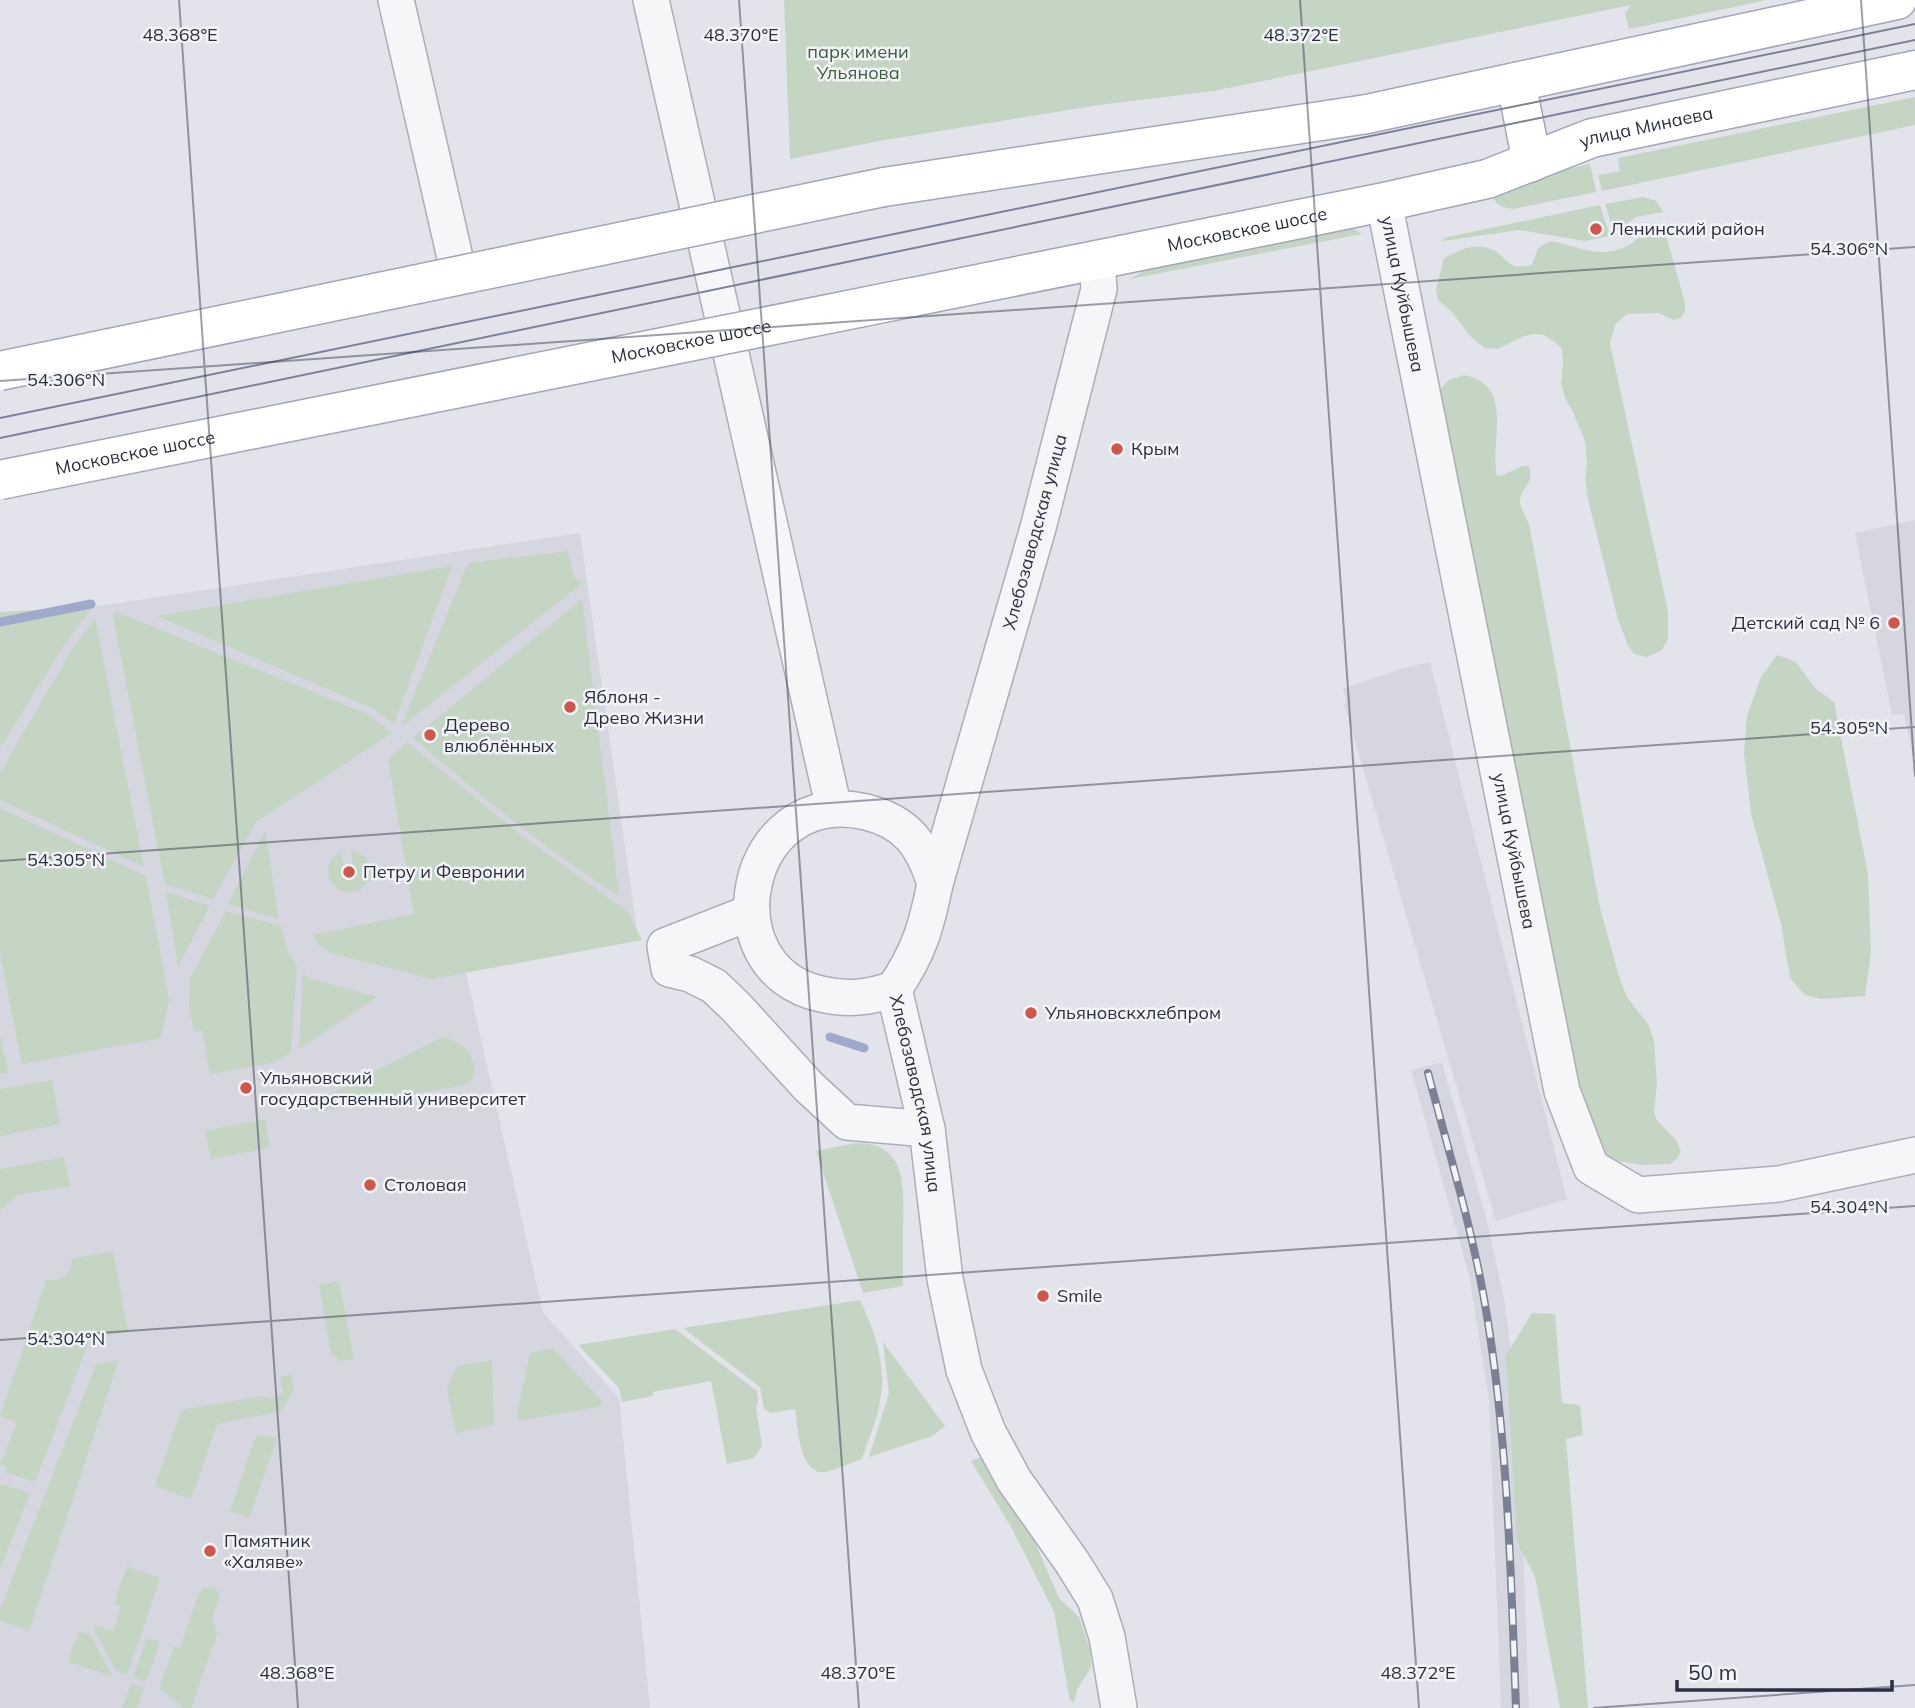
<svg xmlns="http://www.w3.org/2000/svg" width="1915" height="1708" font-family="Mulish,sans-serif">
	<style>
		.built { fill: #d5d6e0 }
		.green { fill: #c4d5c4 }
		.lines { fill: none; stroke-linecap: round; stroke-linejoin: round }
		.stream { stroke: #9ea9cb; stroke-width: 9 }
		.minor-casing { stroke: #acadb9; stroke-width: 38 }
		.major-casing { stroke: #a2a5b7; stroke-width: 41 }
		.minor { stroke: #f6f6f9; stroke-width: 35 }
		.major { stroke: #fff; stroke-width: 38 }
		.tram { stroke: #7c8095; stroke-width: 2 }
		.rail-casing { stroke: #7c8095; stroke-width: 8 }
		.rail { stroke: #f3f4f8; stroke-width: 5; stroke-dasharray: 16; stroke-linecap: butt }
		.major-bridge-casing { stroke: #a2a5b7; stroke-width: 41; stroke-linecap: butt }
		.major-bridge { stroke: #fff; stroke-width: 38 }
		.ticks { fill: none; stroke: #2b2e43; stroke-width: 2; stroke-opacity: 0.45 }
		.poi-dot { fill: #ce564a; stroke: #f3f4f8; stroke-width: 2.5 }
		.labels { text-anchor: middle; stroke-width: 5; stroke-linejoin: round; paint-order: stroke }
		.park-label { font-size: 18px; fill: #385f3a; stroke: #f3f4f8 }
		.street-label { font-size: 18px; fill: #2b2e43; stroke: #f3f4f8 }
		.poi-label { font-size: 18px; fill: #2b2e43; stroke: #f3f4f8; text-anchor: start }
		.ticks-label { font-size: 18px; text-anchor: middle; fill: #2b2e43; stroke: #f3f4f8; stroke-width: 5; stroke-linejoin: round; paint-order: stroke }
	</style>
	<rect width="100%" height="100%" fill="#e3e4eb"/>
	<path class="built" d="M 1915,520 L 1915,756 L 1913,757 L 1904,714 L 1892,715 L 1855,533 Z
		M 580,533 L 638,937 L 464,964 L 543,1312 L 619,1398 L 650,1708 L 0,1708 L 0,621 Z
		M 1430,662 L 1567,1199 L 1496,1221 L 1344,704 L 1347,703 L 1343,689 L 1400,669 Z
		M 1442,1062 L 1487,1221 L 1504,1298 L 1518,1403 L 1529,1708 L 1501,1708 L 1489,1399 L 1469,1275 L 1411,1070 Z"/>
	<path class="green" d="M 784,0 L 1767,0 L 1629,29 L 1625,13 L 1631,5 L 1214,91 L 1099,105 L 879,141 L 790,159 Z
		M 1915,97 L 1915,125 L 1602,191 L 1598,175 L 1620,171 L 1618,158 Z
		M 1590,164 L 1596,192 L 1513,209 C 1503,208 1495,205 1492,195 L 1502,182 Z
		M 1643,197 L 1656,201 L 1664,212 L 1636,217 L 1614,233 L 1605,204 Z
		M 1600,205 L 1610,236 L 1585,241 L 1519,230 L 1444,241 L 1443,238 Z
		M 1655,227 L 1665,231 L 1685,303 L 1685,312 L 1680,318 L 1673,320 L 1659,313 L 1627,314 L 1615,325 L 1610,343 L 1668,611 L 1668,639 L 1662,650 L 1647,657 L 1634,654 L 1628,646 L 1618,619 L 1588,499 L 1585,479 L 1587,462 L 1585,441 L 1571,408 L 1565,398 L 1561,382 L 1563,366 L 1562,349 L 1555,342 L 1544,335 L 1535,334 L 1524,336 L 1498,349 L 1485,348 L 1470,336 L 1451,311 L 1438,300 L 1436,289 L 1444,258 C 1458,251 1476,241 1493,250 C 1510,259 1507,271 1532,265 L 1538,248 L 1550,241 C 1581,246 1602,262 1632,243 C 1641,237 1644,228 1655,227 Z
		M 1352,228 L 1362,234 L 1130,279 L 1147,269 Z
		M 1464,375 C 1516,385 1489,442 1497,476 C 1509,475 1516,465 1529,466 C 1535,485 1521,485 1520,501 C 1520,508 1526,517 1529,524 L 1600,908 L 1619,976 L 1627,997 L 1648,1024 L 1654,1040 L 1657,1083 L 1654,1112 L 1656,1119 L 1676,1140 L 1681,1151 L 1677,1159 L 1670,1164 L 1644,1165 L 1617,1161 L 1589,1143 L 1493,685 C 1498,660 1493,643 1481,621 L 1439,391 L 1449,380 Z
		M 568,551 L 574,578 L 584,582 L 401,727 L 468,563 Z
		M 452,566 L 394,724 L 372,708 L 157,616 Z
		M 582,599 L 619,896 C 545,850 479,794 413,738 Z
		M 93,607 L 63,647 L 0,748 L 0,612 Z
		M 116,612 L 368,714 L 392,733 L 256,822 L 213,899 L 165,884 L 113,616 Z
		M 95,619 L 144,867 L 0,800 L 0,773 L 72,649 Z
		M 1777,655 L 1796,662 L 1816,689 L 1834,702 L 1868,874 L 1871,952 L 1865,996 L 1821,999 L 1805,995 L 1790,978 L 1781,924 L 1751,814 L 1744,753 L 1747,715 L 1761,677 Z
		M 407,742 L 521,835 L 628,912 L 642,940 L 432,979 L 331,953 L 318,944 L 313,935 L 414,914 L 388,759 Z
		M 0,808 L 146,876 L 169,1000 L 161,1038 L 22,1064 L 0,952 Z
		M 265,831 L 279,919 L 228,904 Z
		M 351,850 C 365,853 371,861 371,875 C 356,917 304,874 341,851 L 344,867 L 353,866 Z
		M 166,892 L 210,906 L 178,966 Z
		M 226,911 L 281,926 L 287,950 L 297,967 L 291,1053 L 272,1063 L 210,1074 L 202,1031 L 194,1032 L 189,1007 L 190,978 Z
		M 303,973 L 309,978 L 377,997 L 299,1049 Z
		M 0,1034 L 8,1073 L 0,1074 Z
		M 441,1038 C 466,1037 487,1071 465,1085 L 323,1111 L 314,1111 L 308,1105 Z
		M 52,1080 L 60,1124 L 0,1136 L 0,1089 Z
		M 265,1119 L 270,1148 L 211,1159 L 205,1131 Z
		M 856,1143 C 907,1142 904,1188 903,1225 C 903,1245 903,1266 903,1286 L 863,1293 L 816,1151 Z
		M 64,1157 L 70,1186 L 18,1195 L 0,1211 L 0,1169 Z
		M 113,1251 L 128,1332 L 90,1339 L 35,1482 L 5,1472 L 7,1467 L 0,1465 L 17,1423 L 0,1416 L 46,1280 C 62,1281 71,1275 72,1259 Z
		M 339,1281 L 354,1359 L 339,1361 L 331,1352 L 319,1285 Z
		M 860,1300 C 875,1331 887,1366 880,1401 C 877,1421 868,1441 862,1459 C 851,1463 838,1469 826,1472 C 799,1476 798,1426 795,1409 L 771,1413 L 764,1409 L 760,1387 L 683,1328 Z
		M 1532,1313 L 1555,1314 L 1562,1403 L 1580,1405 L 1583,1435 L 1566,1439 L 1588,1708 L 1560,1708 L 1535,1577 L 1517,1542 L 1506,1355 Z
		M 675,1329 L 757,1391 L 758,1405 L 756,1406 L 762,1446 L 754,1458 L 727,1464 L 711,1381 L 653,1392 L 653,1396 L 622,1402 L 619,1388 L 578,1345 Z
		M 883,1342 L 945,1426 L 932,1436 L 869,1457 L 889,1393 Z
		M 553,1348 L 601,1400 L 602,1406 L 519,1421 L 517,1414 L 530,1353 Z
		M 119,1360 L 29,1631 L 0,1620 L 0,1610 L 96,1364 Z
		M 492,1360 L 494,1425 L 456,1433 L 447,1388 L 457,1366 Z
		M 291,1375 L 294,1389 L 281,1411 L 217,1424 L 191,1499 L 155,1486 L 181,1410 L 262,1396 C 271,1400 277,1400 283,1391 L 280,1377 Z
		M 259,1435 L 277,1438 L 249,1518 L 230,1511 L 254,1441 Z
		M 978,1458 L 982,1458 L 994,1469 L 1035,1542 L 1059,1598 L 1079,1617 L 1083,1628 L 1090,1651 L 1091,1667 L 1077,1690 L 1074,1702 L 1070,1701 L 1054,1612 L 1010,1525 L 971,1461 Z
		M 1,1484 L 30,1493 L 0,1569 L 0,1487 Z
		M 127,1566 L 160,1578 L 127,1675 L 115,1670 L 94,1629 L 95,1625 L 113,1631 L 121,1607 L 114,1604 Z
		M 214,1587 L 220,1595 L 212,1619 L 217,1634 L 191,1708 L 184,1708 L 159,1689 L 174,1647 L 180,1648 L 199,1592 L 203,1588 Z
		M 79,1631 L 85,1634 L 89,1632 L 112,1676 L 68,1662 Z
		M 147,1638 L 160,1642 L 146,1682 L 133,1677 Z
		M 131,1683 L 144,1688 L 137,1708 L 122,1708 Z"/>
	<g class="lines">
		<path class="stream" d="M 0,622 L 91,604
			M 830,1037 L 864,1048"/>
		<defs>
			<g id="minor">
				<path d="M 396,0 L 459,275"/>
				<path d="M 651,0 L 834,809"/>
				<path id="s1" d="M 1384,202 L 1562,1091 L 1591,1167 L 1638,1195 L 1779,1184 L 1915,1155"/>
				<path id="s2" d="M 1097,261 L 1099,289 L 1038,528 L 935,884 C 926,928 919,952 894,989 L 927,1129 L 945,1279 L 964,1370 L 988,1432 L 1014,1480 L 1072,1562 L 1095,1599 L 1107,1637 L 1119,1708"/>
				<path d="M 752,912 L 665,946 L 669,969 L 690,974 L 714,986 L 736,1007 L 809,1087 L 847,1122 L 927,1129"/>
				<path d="M 894,989 C 869,998 847,1000 821,994 C 707,969 742,784 866,812 C 907,822 923,845 935,884"/>
			</g>
			<g id="major">
				<path d="M 1516,82 L 1532,162"/>
				<path d="M 884,187 L 1367,114 L 1897,0"/>
				<path id="s3" d="M 913,297 L 1384,202 L 1487,179 L 1592,138 L 1915,70"/>
			</g>
		</defs>
		<use href="#minor" class="minor-casing"/>
		<use href="#major" class="major-casing"/>
		<use href="#minor" class="minor"/>
		<use href="#major" class="major"/>
		<path class="tram" d="M 0,418 L 1915,24
			M 0,438 L 1915,40"/>
		<defs>
			<path id="rail" d="M 1428,1073 C 1449,1153 1474,1234 1487,1316 C 1508,1445 1511,1577 1516,1708"/>
		</defs>
		<use href="#rail" class="rail-casing"/>
		<use href="#rail" class="rail"/>
		<defs>
			<g id="major-bridge">
				<path d="M 0,371 L 884,187"/>
				<path id="s4" d="M 0,480 L 913,297"/>
			</g>
		</defs>
		<use href="#major-bridge" class="major-bridge-casing"/>
		<use href="#major-bridge" class="major-bridge"/>
	</g>
	<path class="ticks" d="M 179,0 L 298,1708M 739,0 L 859,1708M 1300,0 L 1419,1708M 1861,0 L 1915,777M 0,381 L 1915,247M 0,861 L 1915,727M 0,1340 L 1915,1206M 1593,1708 L 1915,1685"/>
	<g class="poi-dot">
		<circle cx="1596" cy="229" r="7"/>
		<circle cx="1117" cy="449" r="7"/>
		<circle cx="1894" cy="623" r="7"/>
		<circle cx="570" cy="707" r="7"/>
		<circle cx="430" cy="735" r="7"/>
		<circle cx="349" cy="872" r="7"/>
		<circle cx="1031" cy="1013" r="7"/>
		<circle cx="246" cy="1088" r="7"/>
		<circle cx="370" cy="1185" r="7"/>
		<circle cx="1043" cy="1296" r="7"/>
		<circle cx="210" cy="1551" r="7"/>
	</g>
	<g class="labels">
		<g class="park-label">
			<text x="858" y="58">парк имени<tspan x="858" dy="21">Ульянова</tspan></text>
		</g>
		<g class="street-label">
			<text dy="6" stroke="none"><textPath href="#s3" startOffset="754">улица Минаева</textPath></text>
			<text dy="6" stroke="none"><textPath href="#s3" startOffset="341">Московское шоссе</textPath></text>
			<text dy="6" stroke="none"><textPath href="#s1" startOffset="94">улица Куйбышева</textPath></text>
			<text dy="6" stroke="none"><textPath href="#s4" startOffset="705">Московское шоссе</textPath></text>
			<text dy="6" stroke="none"><textPath href="#s4" startOffset="138">Московское шоссе</textPath></text>
			<text transform="translate(1035 532) rotate(-75)" y="6">Хлебозаводская улица</text>
			<text dy="6" stroke="none"><textPath href="#s1" startOffset="662">улица Куйбышева</textPath></text>
			<text dy="6" stroke="none"><textPath href="#s2" startOffset="866">Хлебозаводская улица</textPath></text>
		</g>
		<g class="poi-label">
			<text x="1610" y="235">Ленинский район</text>
			<text x="1131" y="455">Крым</text>
			<text x="1880" y="629" text-anchor="end">Детский сад № 6</text>
			<text x="584" y="703">Яблоня -<tspan x="584" dy="21">Древо Жизни</tspan></text>
			<text x="444" y="731">Дерево<tspan x="444" dy="21">влюблённых</tspan></text>
			<text x="363" y="878">Петру и Февронии</text>
			<text x="1045" y="1019">Ульяновскхлебпром</text>
			<text x="260" y="1084">Ульяновский<tspan x="260" dy="21">государственный университет</tspan></text>
			<text x="384" y="1191">Столовая</text>
			<text x="1057" y="1302">Smile</text>
			<text x="224" y="1547">Памятник<tspan x="224" dy="21">«Халяве»</tspan></text>
		</g>
	</g>
	<g class="ticks-label">
		<text x="180" y="41">48.368°E</text>
		<text x="741" y="41">48.370°E</text>
		<text x="1301" y="41">48.372°E</text>
		<text x="1849" y="255">54.306°N</text>
		<text x="66" y="386">54.306°N</text>
		<text x="1849" y="734">54.305°N</text>
		<text x="66" y="866">54.305°N</text>
		<text x="1849" y="1213">54.304°N</text>
		<text x="66" y="1345">54.304°N</text>
		<text x="297" y="1679">48.368°E</text>
		<text x="858" y="1679">48.370°E</text>
		<text x="1418" y="1679">48.372°E</text>
	</g>
	<path d="M1677 1680v10h215v-10" fill="none" stroke="#2b2e43" stroke-width="3.5"/>
	<text x="1688" y="1680" font-size="21" fill="#2b2e43" stroke="#f3f4f8" stroke-width="5" paint-order="stroke">50 m</text>
</svg>
